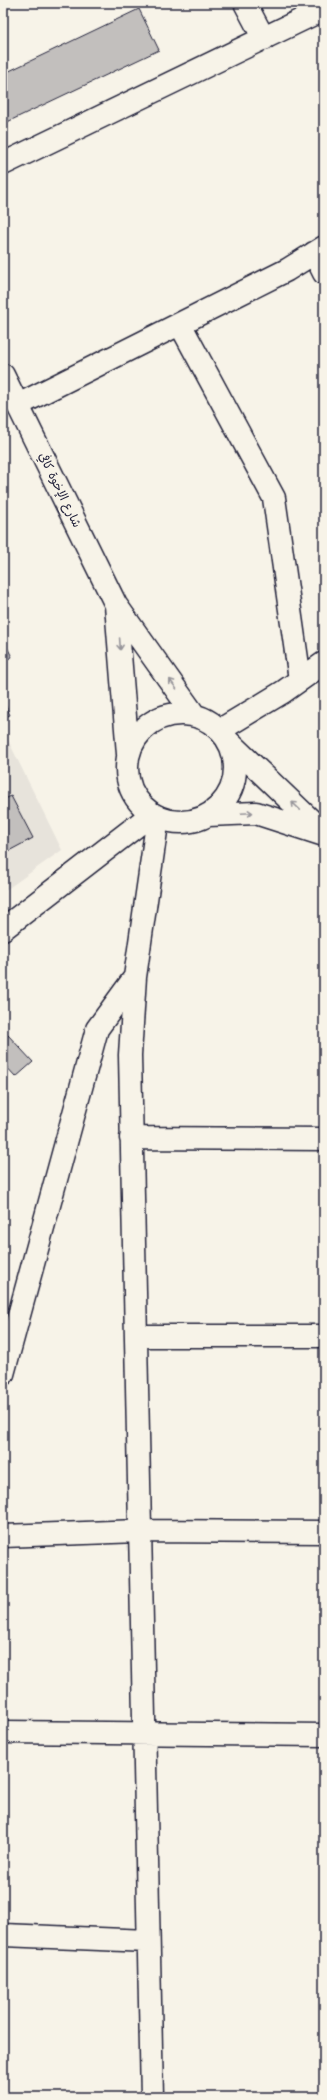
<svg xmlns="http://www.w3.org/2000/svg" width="327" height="2100" font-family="'Comic Neue','Playpen Sans Arabic',sans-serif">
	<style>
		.built { fill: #e7e3db }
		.building { fill: #c2bfbd; stroke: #22223b }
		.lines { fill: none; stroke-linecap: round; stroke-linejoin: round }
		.minor-casing { stroke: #22223b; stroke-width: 25 }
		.major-casing { stroke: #22223b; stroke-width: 25 }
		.minor { stroke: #f7f3e8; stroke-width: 22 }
		.major { stroke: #f7f3e8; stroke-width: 22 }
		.oneway { stroke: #97959a }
		.labels { text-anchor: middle; stroke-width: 4; stroke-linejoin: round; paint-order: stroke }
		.street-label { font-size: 12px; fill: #22223b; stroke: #f7f3e8 }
	</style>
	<rect width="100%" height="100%" fill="#f7f3e8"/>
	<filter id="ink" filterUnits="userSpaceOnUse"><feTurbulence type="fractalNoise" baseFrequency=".025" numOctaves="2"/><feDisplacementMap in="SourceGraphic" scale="8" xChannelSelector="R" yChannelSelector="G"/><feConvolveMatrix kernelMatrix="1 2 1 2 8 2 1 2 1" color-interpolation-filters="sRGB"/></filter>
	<g filter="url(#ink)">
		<path class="built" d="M 3,730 L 62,850 L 3,892 Z"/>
		<path class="building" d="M 139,9 L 159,50 L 3,124 L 3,74 Z
			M 3,639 L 12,657 L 3,661 Z
			M 3,700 L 10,715 L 3,718 Z
			M 11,796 L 33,838 L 3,854 L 3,800 Z
			M 8,1035 L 33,1062 L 16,1077 L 3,1063 L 3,1040 Z"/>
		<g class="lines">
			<defs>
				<path id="minor" d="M 245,3 L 264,39
					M 3,164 L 324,9
					M 314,253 L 324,273
					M 180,324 L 274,498 L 300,680
					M 18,405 L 287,270 L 324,247
					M 220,730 L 283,692 L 324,663
					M 3,929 L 152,814
					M 135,977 L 130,1055 L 152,2097
					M 131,1138 L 324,1139
					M 136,1336 L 324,1336
					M 3,1374 L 97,1029 L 135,977 L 158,817
					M 3,1536 L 139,1531 L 324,1532
					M 3,1732 L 324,1735
					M 3,1935 L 148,1941"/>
				<path id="major" d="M 3,375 L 116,605 L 195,716
					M 116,605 L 128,754
					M127 768a54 54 0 1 1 108 0a54 54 0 1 1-108 0Z
					M 228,741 L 324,833
					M 208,815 L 256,813 L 321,834"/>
			</defs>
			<use href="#minor" class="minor-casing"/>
			<use href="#major" class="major-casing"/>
			<use href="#minor" class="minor"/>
			<use href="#major" class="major"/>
		</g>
		<defs><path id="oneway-shaft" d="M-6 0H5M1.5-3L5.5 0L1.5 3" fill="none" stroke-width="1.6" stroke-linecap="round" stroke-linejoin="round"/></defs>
		<g class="oneway">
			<use href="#oneway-shaft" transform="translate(120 644) rotate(86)"/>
			<use href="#oneway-shaft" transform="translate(173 684) rotate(-126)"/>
			<use href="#oneway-shaft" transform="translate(296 806) rotate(-136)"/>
			<use href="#oneway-shaft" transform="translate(247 813) rotate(-3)"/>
		</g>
	</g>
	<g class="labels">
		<g class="street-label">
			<text transform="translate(60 490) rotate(64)" y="4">شارع الإخوة كافي</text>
		</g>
	</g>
	<rect width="327" height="2100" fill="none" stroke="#f7f3e8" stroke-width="16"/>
	<rect x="8" y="8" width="311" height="2084" fill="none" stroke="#22223b" stroke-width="1.5" filter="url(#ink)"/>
</svg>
